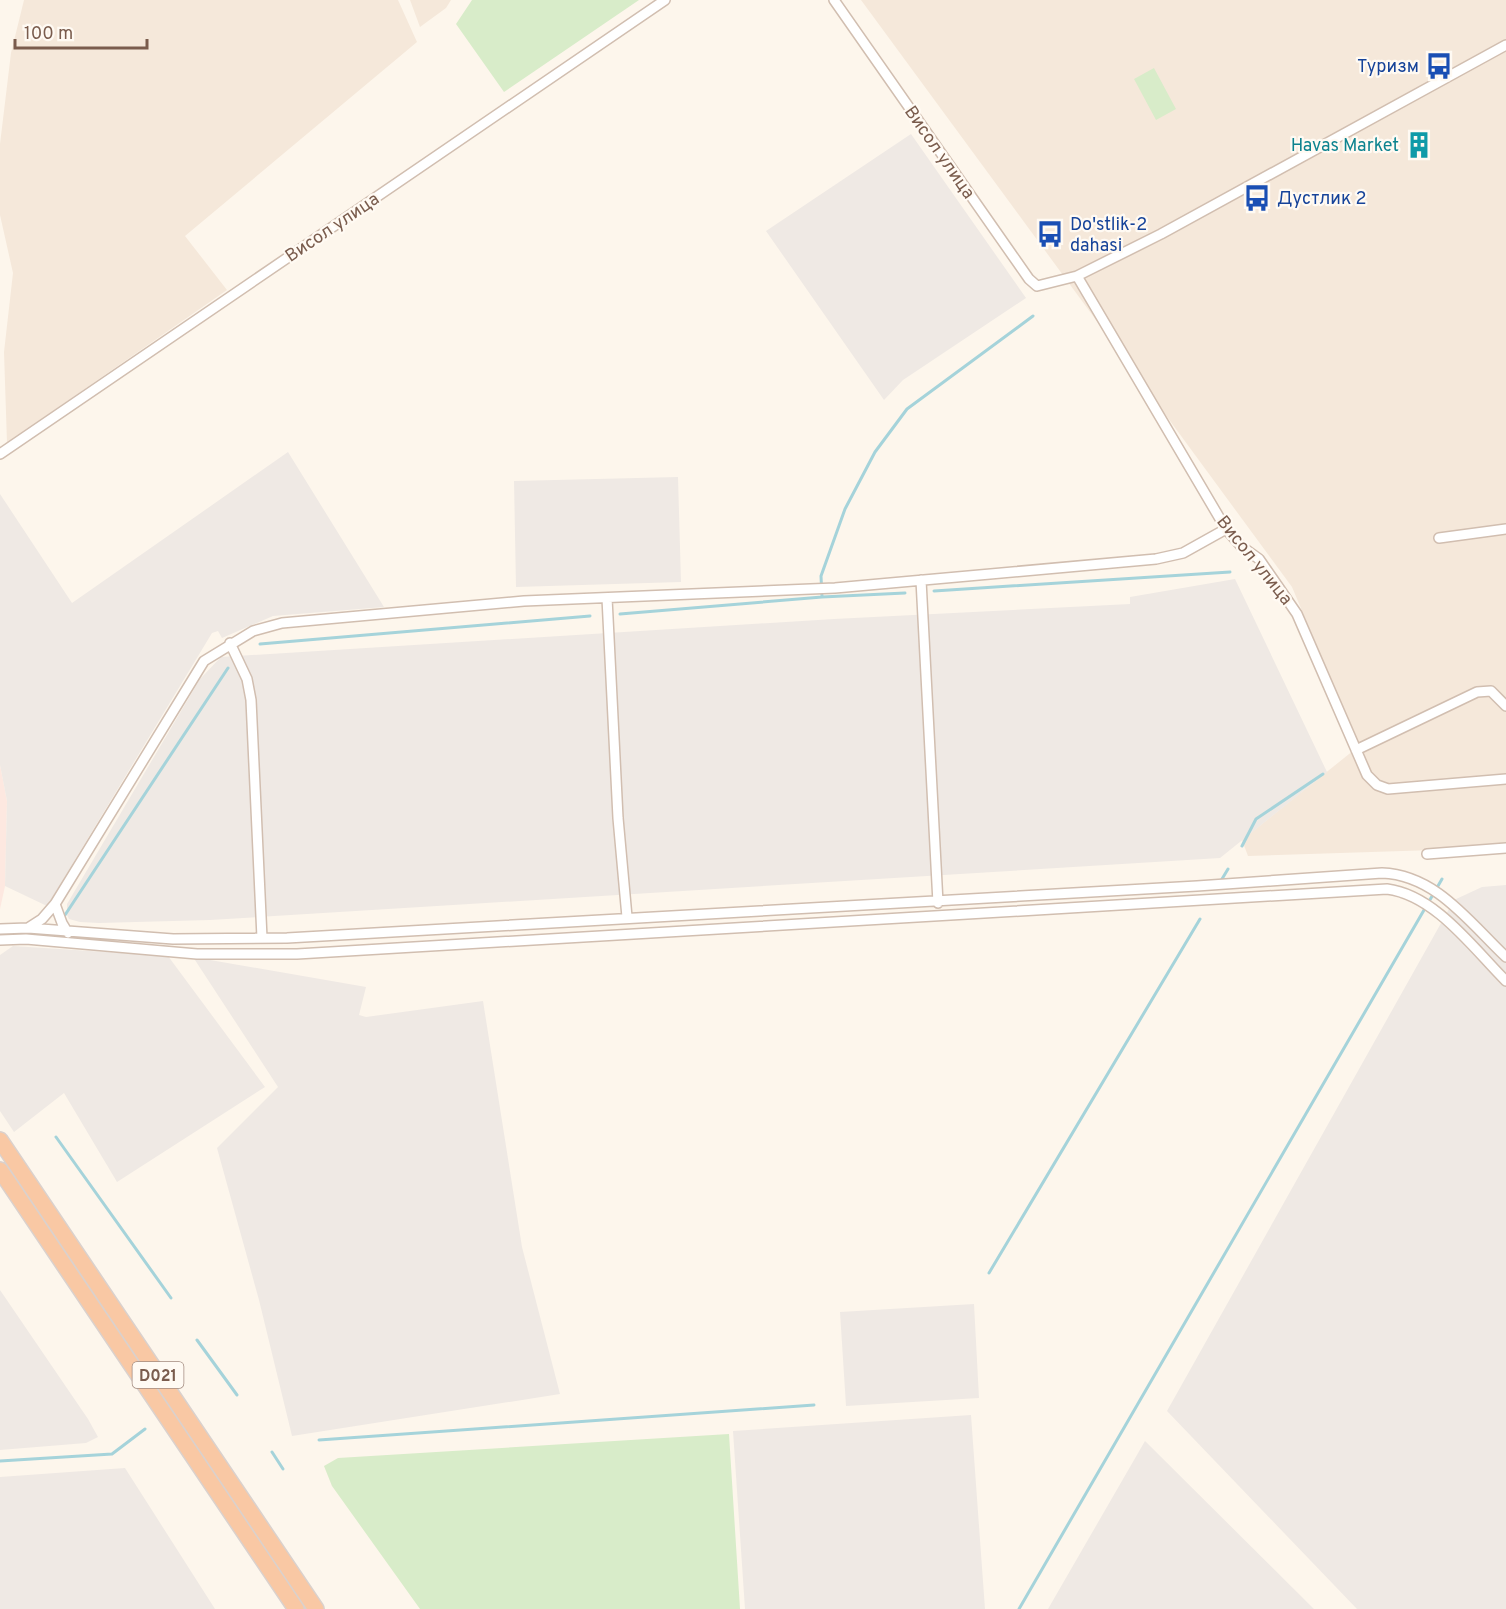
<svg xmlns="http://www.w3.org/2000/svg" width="1506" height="1609" font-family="Overpass,sans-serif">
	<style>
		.residential { fill: #f5e8da }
		.commercial { fill: #fde8e0 }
		.industrial { fill: #efe9e4 }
		.green { fill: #d8ecc9 }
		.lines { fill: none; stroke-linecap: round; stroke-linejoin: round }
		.stream { stroke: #a5d3da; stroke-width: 3 }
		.minor-casing { stroke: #d1beb0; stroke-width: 12 }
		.trunk-casing { stroke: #dad1cd; stroke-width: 18 }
		.minor { stroke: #fff; stroke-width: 9 }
		.trunk { stroke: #f9c8a4; stroke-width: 15 }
		.labels { text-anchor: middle; stroke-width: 4.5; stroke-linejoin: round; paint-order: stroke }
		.shield { fill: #fffaf3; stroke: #a28b7f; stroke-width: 1.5 }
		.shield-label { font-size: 16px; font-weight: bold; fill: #7a5c4d }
		.transit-label { font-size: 18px; fill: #164399; stroke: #fffaf3; text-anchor: start }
		.culture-label { font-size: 18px; fill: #0d838f; stroke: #fffaf3; text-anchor: end }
		.street-label { font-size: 18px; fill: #7a5c4d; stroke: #fffaf3 }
	</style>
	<rect width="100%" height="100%" fill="#fdf6ec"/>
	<path class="residential" d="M 24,0 L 398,0 L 417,42 L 185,236 L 227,290 L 7,443 L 4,352 L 13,273 L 0,215 L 0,144 L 11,53 Z
		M 410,0 L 451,0 L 446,8 L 420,27 Z
		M 861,0 L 1506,0 L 1506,845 L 1434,850 L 1248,856 L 1242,840 L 1359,746 L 1292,587 Z"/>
	<path class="commercial" d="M 0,765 L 7,801 L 5,886 L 0,909 Z"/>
	<path class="industrial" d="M 911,134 L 1026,298 L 903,380 L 884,400 L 766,231 Z
		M 288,452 L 384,607 L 273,616 L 222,638 L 218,631 L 212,633 L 47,906 L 5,886 L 7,801 L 0,765 L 0,494 L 72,603 Z
		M 678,477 L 681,582 L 516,587 L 514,481 Z
		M 1235,579 L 1327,772 L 1220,858 L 210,920 L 99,923 L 80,922 L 69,919 L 67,915 L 67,904 L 200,679 L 221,657 L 834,619 L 1130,604 L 1130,597 Z
		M 1506,885 L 1506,1609 L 1357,1609 L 1167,1411 L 1454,900 L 1482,887 Z
		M 13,946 L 168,956 L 265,1087 L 117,1182 L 64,1093 L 14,1132 L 0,1111 L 0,955 Z
		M 193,957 L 366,987 L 359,1015 L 366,1017 L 483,1001 L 522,1247 L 560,1394 L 292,1436 L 259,1300 L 217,1148 L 278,1087 Z
		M 0,1290 L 88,1419 L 98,1437 L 86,1443 L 0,1450 Z
		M 974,1304 L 979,1398 L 846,1406 L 840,1312 Z
		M 971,1415 L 985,1609 L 745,1609 L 733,1431 Z
		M 1145,1441 L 1314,1609 L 1048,1609 Z
		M 125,1468 L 215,1609 L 0,1609 L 0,1477 Z"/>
	<path class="green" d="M 472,0 L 639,0 L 504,92 L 456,24 Z
		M 1154,68 L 1176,109 L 1156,120 L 1134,79 Z
		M 729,1434 L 740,1609 L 420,1609 L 332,1486 L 324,1466 L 338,1458 Z"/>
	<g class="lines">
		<path class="stream" d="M 934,591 L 1230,572
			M 822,597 L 821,576 L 845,509 L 875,452 L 907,409 L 1033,316
			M 620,614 L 822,597 L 905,593
			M 260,644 L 590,616
			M 1242,846 L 1256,819 L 1323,774
			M 1222,879 L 1228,869
			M 65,915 L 228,668
			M 56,1137 L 171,1298
			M 989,1273 L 1200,919
			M 197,1340 L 237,1395
			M 319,1440 L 814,1405
			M 272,1452 L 283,1469
			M 0,1461 L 112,1454 L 145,1429
			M 1019,1609 L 1442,879"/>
		<defs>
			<path id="minor" d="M 834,0 L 1029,279 L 1037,286 L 1077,276 L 1161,234 L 1506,45
				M 1077,276 L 1226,529 L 1241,546 L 1259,559 L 1297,614 L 1367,775 L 1377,785 L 1388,789 L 1506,779
				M 0,454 L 665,0
				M 1439,538 L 1506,529
				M 921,580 L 938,903
				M 607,598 L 618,818 L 627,917
				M 230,643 L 247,679 L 251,700 L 262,938
				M 1356,750 L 1477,692 L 1491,691 L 1506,706
				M 1427,854 L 1506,848
				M 55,904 L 62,923 L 68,933
				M 28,928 L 42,919 L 55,904 L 204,661 L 253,631 L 282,623 L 524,601 L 835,588 L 1156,559 L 1183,553 L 1226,529
				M 0,929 L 28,928 L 173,939 L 287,938 L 1197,886 L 1382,873 C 1436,875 1469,922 1506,957
				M 0,940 L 26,939 L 197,954 L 297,954 L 1387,889 C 1435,895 1473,948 1506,981"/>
			<path id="trunk" d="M 0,1140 L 316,1609
				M 0,1170 L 296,1609"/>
		</defs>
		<use href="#minor" class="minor-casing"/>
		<use href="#trunk" class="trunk-casing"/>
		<use href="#minor" class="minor"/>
		<use href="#trunk" class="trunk"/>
	</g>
	<defs>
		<symbol id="bus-bare" viewBox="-9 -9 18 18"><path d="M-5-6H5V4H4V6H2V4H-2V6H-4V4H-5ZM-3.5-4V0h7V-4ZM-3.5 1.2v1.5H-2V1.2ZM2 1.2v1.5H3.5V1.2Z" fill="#1a4fb4" stroke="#fffaf3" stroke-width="2.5" paint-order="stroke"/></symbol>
		<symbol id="building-bare" viewBox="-9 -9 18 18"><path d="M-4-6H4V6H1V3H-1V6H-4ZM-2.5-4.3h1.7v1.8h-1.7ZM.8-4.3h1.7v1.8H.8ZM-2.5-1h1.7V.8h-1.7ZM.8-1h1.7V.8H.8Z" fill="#0f9aa8" stroke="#fffaf3" stroke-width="2.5" paint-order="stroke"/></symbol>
	</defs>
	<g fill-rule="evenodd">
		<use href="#bus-bare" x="1420" y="47" width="38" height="38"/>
		<use href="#building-bare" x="1400" y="126" width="38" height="38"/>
		<use href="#bus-bare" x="1238" y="179" width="38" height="38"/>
		<use href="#bus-bare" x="1031" y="215" width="38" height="38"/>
	</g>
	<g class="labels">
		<rect class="shield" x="132.5" y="1362" width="51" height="26" rx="4.5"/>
		<g class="shield-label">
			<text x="158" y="1381">D021</text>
		</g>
		<g class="transit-label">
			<text x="1419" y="72" text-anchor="end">Туризм</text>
			<text x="1277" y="204">Дустлик 2</text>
			<text x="1070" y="230">Do'stlik-2<tspan x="1070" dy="21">dahasi</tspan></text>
		</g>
		<g class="culture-label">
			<text x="1399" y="151">Havas Market</text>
		</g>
		<g class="street-label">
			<text transform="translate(940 152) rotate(55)" y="6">Висол улица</text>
			<text transform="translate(332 227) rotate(-34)" y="6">Висол улица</text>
			<text transform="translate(1255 560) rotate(51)" y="6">Висол улица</text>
		</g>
	</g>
	<path d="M15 39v9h132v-9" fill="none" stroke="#7a5c4d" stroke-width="3"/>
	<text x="24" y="39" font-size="18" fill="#7a5c4d" stroke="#fffaf3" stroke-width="4.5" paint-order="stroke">100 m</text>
</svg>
